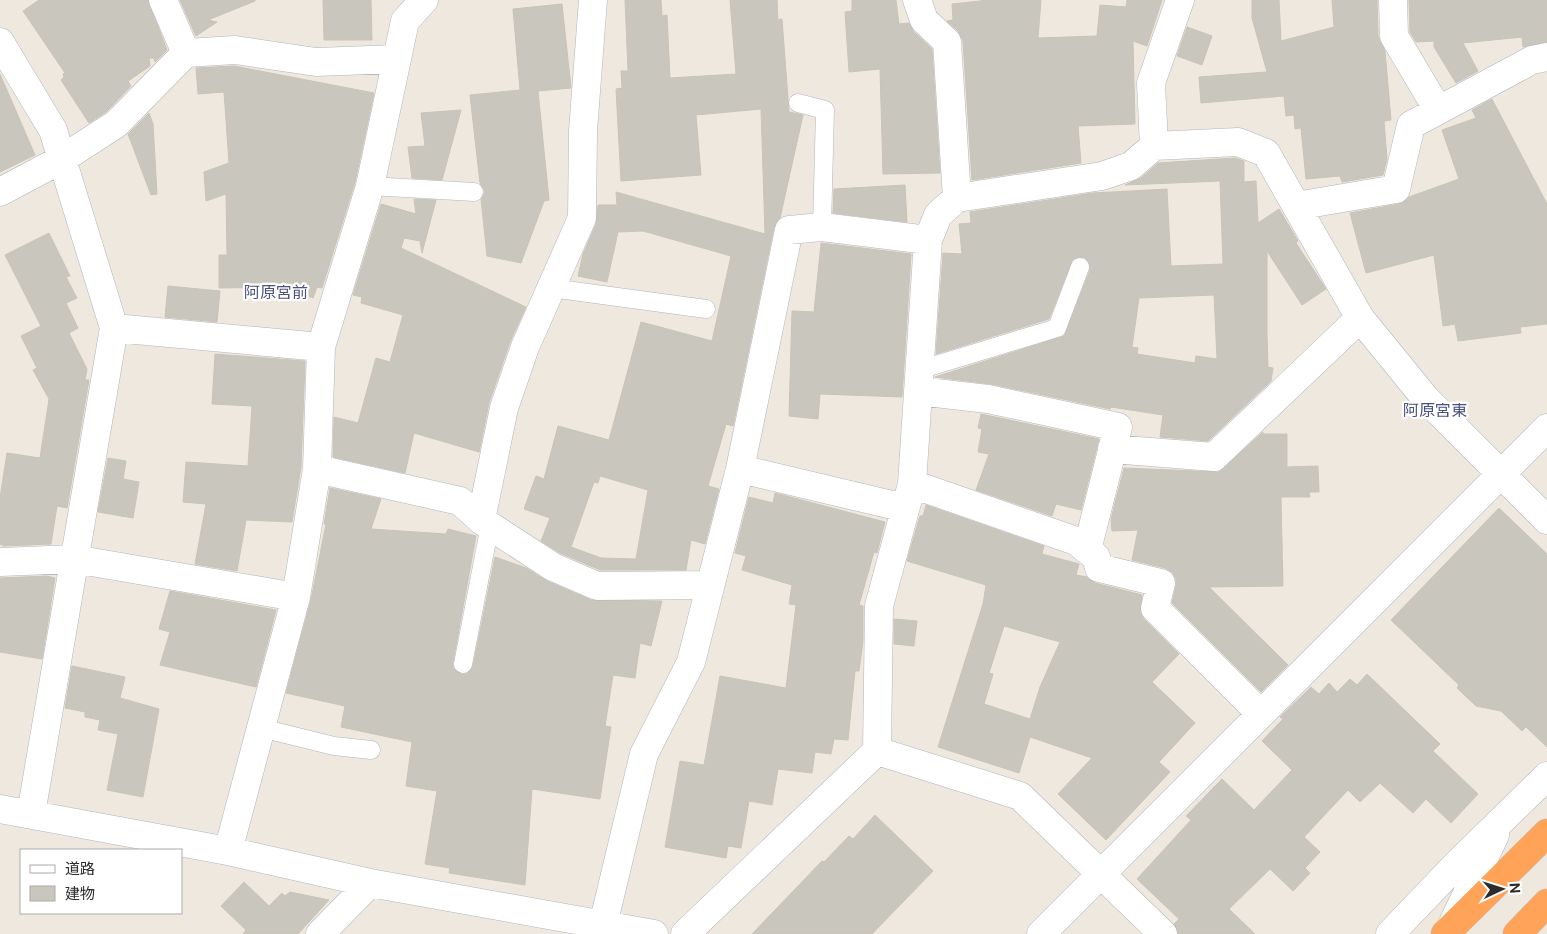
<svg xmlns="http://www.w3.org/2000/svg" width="1547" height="934" font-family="'Public Sans','Noto Sans JP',sans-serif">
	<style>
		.building { fill: #c9c6bd; stroke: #cac4b7; fill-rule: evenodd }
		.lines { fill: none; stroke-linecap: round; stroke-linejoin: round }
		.lane-casing { stroke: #b2b4c0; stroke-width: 19 }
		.street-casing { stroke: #b2b4c0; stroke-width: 29 }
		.highway-casing { stroke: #c8c8c8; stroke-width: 29 }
		.lane { stroke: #fff; stroke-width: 18 }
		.street { stroke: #fff; stroke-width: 28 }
		.highway { stroke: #ffa359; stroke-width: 28 }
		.labels { text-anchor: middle; stroke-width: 4.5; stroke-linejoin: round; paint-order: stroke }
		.quarter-label { font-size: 16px; fill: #4a5380; stroke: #fff }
	</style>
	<rect width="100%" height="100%" fill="#eee8de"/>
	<path class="building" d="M 39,0 L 148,0 L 167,50 L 155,62 L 154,58 L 149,58 L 150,66 L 128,81 L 131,86 L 106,112 L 89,123 L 61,80 L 64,77 L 63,74 L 65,73 L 23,11 Z
		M 180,0 L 255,0 L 255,1 L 208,20 L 217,22 L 196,36 Z
		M 323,0 L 371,0 L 372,40 L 324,40 Z
		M 625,0 L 661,0 L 662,16 L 667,15 L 670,78 L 736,74 L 730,0 L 777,0 L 778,20 L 782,19 L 789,112 L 803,115 L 780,218 L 774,227 L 733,426 L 726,424 L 708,486 L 719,489 L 705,544 L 691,540 L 686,570 L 600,570 L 560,553 L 541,541 L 550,518 L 524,509 L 536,476 L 544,479 L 558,426 L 609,440 L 641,322 L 712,341 L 731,256 L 643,231 L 618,232 L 607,282 L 578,276 L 583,254 L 596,224 L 598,205 L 617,205 L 616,192 L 765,234 L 761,109 L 696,115 L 701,175 L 621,181 L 616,89 L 622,88 L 621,71 L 628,71 ZM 600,476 L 648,490 L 636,559 L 601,558 L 571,547 L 594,482 L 598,483 Z
		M 852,0 L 896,0 L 899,24 L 909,23 L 913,31 L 932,49 L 940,173 L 883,174 L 880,69 L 849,72 L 845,12 L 852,11 Z
		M 989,0 L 1041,0 L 1038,38 L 1097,36 L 1100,5 L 1126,7 L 1127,0 L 1162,0 L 1147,46 L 1133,41 L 1135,124 L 1078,126 L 1081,163 L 972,180 L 963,41 L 958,31 L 947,21 L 953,20 L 952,4 Z
		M 1252,0 L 1279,0 L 1281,41 L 1334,27 L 1332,0 L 1377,0 L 1378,36 L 1385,51 L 1391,120 L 1384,121 L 1387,159 L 1383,175 L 1342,182 L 1340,176 L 1306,179 L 1301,128 L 1295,129 L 1294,115 L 1286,116 L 1284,96 L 1201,103 L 1199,77 L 1267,72 L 1252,18 Z
		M 1409,0 L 1547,0 L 1547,42 L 1523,47 L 1522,37 L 1463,43 L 1478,71 L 1456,83 L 1434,47 L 1434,41 L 1416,42 L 1410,32 Z
		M 562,4 L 571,88 L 538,91 L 549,200 L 544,201 L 521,263 L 487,256 L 481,199 L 485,192 L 480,183 L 470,95 L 520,90 L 513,9 Z
		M 1187,27 L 1212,36 L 1202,65 L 1177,56 Z
		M 234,66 L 374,93 L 355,182 L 322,288 L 317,287 L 313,298 L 284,287 L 219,288 L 219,255 L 227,255 L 226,194 L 206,201 L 204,172 L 229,163 L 224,92 L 198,94 L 196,68 Z
		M 0,74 L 35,155 L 0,172 Z
		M 1492,99 L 1547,204 L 1547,324 L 1520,327 L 1521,333 L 1458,341 L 1455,324 L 1443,326 L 1434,255 L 1366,273 L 1350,213 L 1399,204 L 1409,197 L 1459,179 L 1442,130 L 1476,118 L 1472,110 Z
		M 461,110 L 442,180 L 412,178 L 408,147 L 425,146 L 421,113 Z
		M 149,113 L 153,124 L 157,194 L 151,195 L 128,134 Z
		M 1235,158 L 1244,161 L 1244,182 L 1256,181 L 1258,223 L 1279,209 L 1298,241 L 1296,243 L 1326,289 L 1302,305 L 1267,251 L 1267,335 L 1268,367 L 1273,368 L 1271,381 L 1208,441 L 1160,437 L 1163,415 L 1111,407 L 1110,409 L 991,384 L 935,377 L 1064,336 L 1090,270 L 1088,261 L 1084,257 L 1073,259 L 1049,319 L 936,354 L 943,253 L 962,254 L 959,224 L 971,223 L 970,212 L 1093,193 L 1167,189 L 1171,266 L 1223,264 L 1220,181 L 1125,185 L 1141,178 L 1158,163 ZM 1214,295 L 1217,359 L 1196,356 L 1195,363 L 1137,354 L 1138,348 L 1132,347 L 1139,298 Z
		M 905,185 L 907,222 L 833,213 L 834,189 Z
		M 414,199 L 436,200 L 422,253 L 420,241 L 404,238 L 401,248 L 526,307 L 510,342 L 489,403 L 479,452 L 414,433 L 405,473 L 333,457 L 334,417 L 358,423 L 376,358 L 390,362 L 403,315 L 361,303 L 362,297 L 353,295 L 381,204 L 416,214 Z
		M 49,233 L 70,276 L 66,277 L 77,298 L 66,303 L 78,328 L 69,333 L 87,369 L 85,380 L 89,380 L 67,508 L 57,506 L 51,544 L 4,546 L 0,544 L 0,498 L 7,453 L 40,458 L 49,399 L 33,370 L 37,368 L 21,336 L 41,326 L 5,255 Z
		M 821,243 L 911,254 L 902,397 L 820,394 L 818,419 L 789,416 L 792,311 L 814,312 Z
		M 168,286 L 220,291 L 217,322 L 165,317 Z
		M 215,354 L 305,361 L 301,467 L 292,522 L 246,520 L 237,571 L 195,564 L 206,504 L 183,502 L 186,462 L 248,466 L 252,406 L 212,404 Z
		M 981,414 L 1099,439 L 1081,510 L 1056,504 L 1052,516 L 976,490 L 989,454 L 978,452 L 982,429 L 978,428 Z
		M 1263,432 L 1263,434 L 1287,434 L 1287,467 L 1318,466 L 1319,492 L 1309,492 L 1310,497 L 1281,497 L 1283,586 L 1209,587 L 1288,665 L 1261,692 L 1172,603 L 1176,586 L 1176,579 L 1172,572 L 1165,568 L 1132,560 L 1138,530 L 1112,531 L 1111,519 L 1124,468 L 1219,472 Z
		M 108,458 L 126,461 L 123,479 L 139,482 L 133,518 L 98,512 Z
		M 330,488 L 381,499 L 371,529 L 446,534 L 448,529 L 476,536 L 453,662 L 453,668 L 461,674 L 467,674 L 473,666 L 495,557 L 526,568 L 547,581 L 591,600 L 662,601 L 651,646 L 640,643 L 635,678 L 613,675 L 605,726 L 611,727 L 600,799 L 532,789 L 525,885 L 449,873 L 450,868 L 425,864 L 437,791 L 406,786 L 412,742 L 341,727 L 345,706 L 286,693 L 311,600 L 326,524 L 324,524 Z
		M 775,493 L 885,522 L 877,553 L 874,552 L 859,605 L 863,606 L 863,641 L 859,671 L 855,671 L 848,740 L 834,739 L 831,754 L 815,752 L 812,773 L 778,769 L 772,805 L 749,801 L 741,848 L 728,846 L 726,858 L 665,847 L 680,761 L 704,765 L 720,676 L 786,688 L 796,605 L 789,604 L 792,585 L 742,570 L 746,556 L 735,553 L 749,497 L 773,503 Z
		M 926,505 L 1044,546 L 1042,554 L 1079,564 L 1076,575 L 1087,577 L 1095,583 L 1142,595 L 1140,612 L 1144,619 L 1179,654 L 1152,682 L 1195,723 L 1159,762 L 1170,772 L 1106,840 L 1058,794 L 1092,758 L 1030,737 L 1019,773 L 938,747 L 983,604 L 986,585 L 907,561 L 920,516 L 923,516 ZM 1004,626 L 1060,642 L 1040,687 L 1030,719 L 984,704 L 993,674 L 989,673 Z
		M 1499,508 L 1547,554 L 1547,747 L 1526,727 L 1522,731 L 1501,711 L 1476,706 L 1457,688 L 1459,685 L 1391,620 Z
		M 46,576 L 55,578 L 42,659 L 0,652 L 0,578 Z
		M 170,591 L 276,610 L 256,687 L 160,665 L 170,632 L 159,629 Z
		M 894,619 L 917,621 L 914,646 L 894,644 Z
		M 72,666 L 125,677 L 120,698 L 159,709 L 143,797 L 107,790 L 118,734 L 98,730 L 100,720 L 85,717 L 85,712 L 65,708 Z
		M 1367,674 L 1440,744 L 1433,751 L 1478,794 L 1451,823 L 1426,799 L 1413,813 L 1380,783 L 1360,802 L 1348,790 L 1304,837 L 1320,852 L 1305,868 L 1310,873 L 1293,891 L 1270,869 L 1229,909 L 1255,934 L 1178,934 L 1174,924 L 1179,919 L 1137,879 L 1191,820 L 1186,816 L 1222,779 L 1254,810 L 1292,770 L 1262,741 L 1283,719 L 1280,717 L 1311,687 L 1319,694 L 1329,683 L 1337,692 L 1350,679 L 1357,685 Z
		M 875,815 L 933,871 L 872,934 L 752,934 L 822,861 L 824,862 L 849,836 L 853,839 Z
		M 244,882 L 269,906 L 282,893 L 285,896 L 290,892 L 329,900 L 298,934 L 243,934 L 246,930 L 221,906 Z"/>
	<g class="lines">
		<defs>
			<path id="lane" d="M 798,103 L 825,110 L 822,227
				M 370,186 L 474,192
				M 551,288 L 706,309
				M 919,370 L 1057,328 L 1080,267
				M 463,664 L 490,525
				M 261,728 L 334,746 L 371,750"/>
			<path id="street" d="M 163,0 L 186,53
				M 917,0 L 924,20 L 947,42 L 957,198
				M 1393,0 L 1394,36 L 1438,110
				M 0,42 L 53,130 L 114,328 L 31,814
				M 1154,146 L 1151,83 L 1180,0
				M 0,192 L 62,159 L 116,124 L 186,53 L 235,50 L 316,62 L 397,59
				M 1296,206 L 1396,189 L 1411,125 L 1532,60 L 1547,57
				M 114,328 L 321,347
				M 918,391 L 988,399 L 1118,427 L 1087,550
				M 1112,449 L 1214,457 L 1360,318
				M 317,469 L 460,501 L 481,520 L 553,567 L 597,586 L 710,585
				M 740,469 L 905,508
				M 912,484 L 1076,541 L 1096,557 L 1099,568 L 1161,583 L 1155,608 L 1261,714
				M 481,520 L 504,408 L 525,347 L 582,218 L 583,131 L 593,0
				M 0,562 L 74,559 L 296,597
				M 877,751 L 1020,796 L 1163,934
				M 0,809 L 228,851 L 370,883 L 654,934
				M 228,851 L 296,597 L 317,469 L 321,347 L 370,186 L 405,21 L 424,0
				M 603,925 L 644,754 L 691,662 L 740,469 L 789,230 L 822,227 L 928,240
				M 1452,925 L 1495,835
				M 320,934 L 370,883
				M 685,934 L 877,751 L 879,606 L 912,484 L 928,240 L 938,215 L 957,198 L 1102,176 L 1131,166 L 1154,146 L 1238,142 L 1266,153 L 1360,318 L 1426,399 L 1547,520
				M 1041,934 L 1547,428
				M 1390,934 L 1456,865 L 1547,776"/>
			<path id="highway" d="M 1445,934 L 1547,833
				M 1517,934 L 1547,903"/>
		</defs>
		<use href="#lane" class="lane-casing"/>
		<use href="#street" class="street-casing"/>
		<use href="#highway" class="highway-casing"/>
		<use href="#lane" class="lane"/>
		<use href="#street" class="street"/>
		<use href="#highway" class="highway"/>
	</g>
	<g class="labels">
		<g class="quarter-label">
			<text x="276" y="298">阿原宮前</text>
			<text x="1435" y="416">阿原宮東</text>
		</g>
	</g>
	<rect x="20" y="849" width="162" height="65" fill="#ffffff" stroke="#ababab"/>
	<rect x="30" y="865" width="25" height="8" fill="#ffffff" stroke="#ababab"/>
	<text x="65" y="874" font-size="15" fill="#2c2c2c">道路</text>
	<rect x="30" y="886" width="25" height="15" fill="#c9c6bd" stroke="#ababab"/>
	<text x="65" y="899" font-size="15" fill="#2c2c2c">建物</text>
	<g transform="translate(1502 889) rotate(86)" stroke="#ffffff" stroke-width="4" paint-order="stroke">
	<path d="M0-4L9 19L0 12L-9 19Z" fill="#2c2c2c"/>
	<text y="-8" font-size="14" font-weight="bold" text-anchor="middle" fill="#2c2c2c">N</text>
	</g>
</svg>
